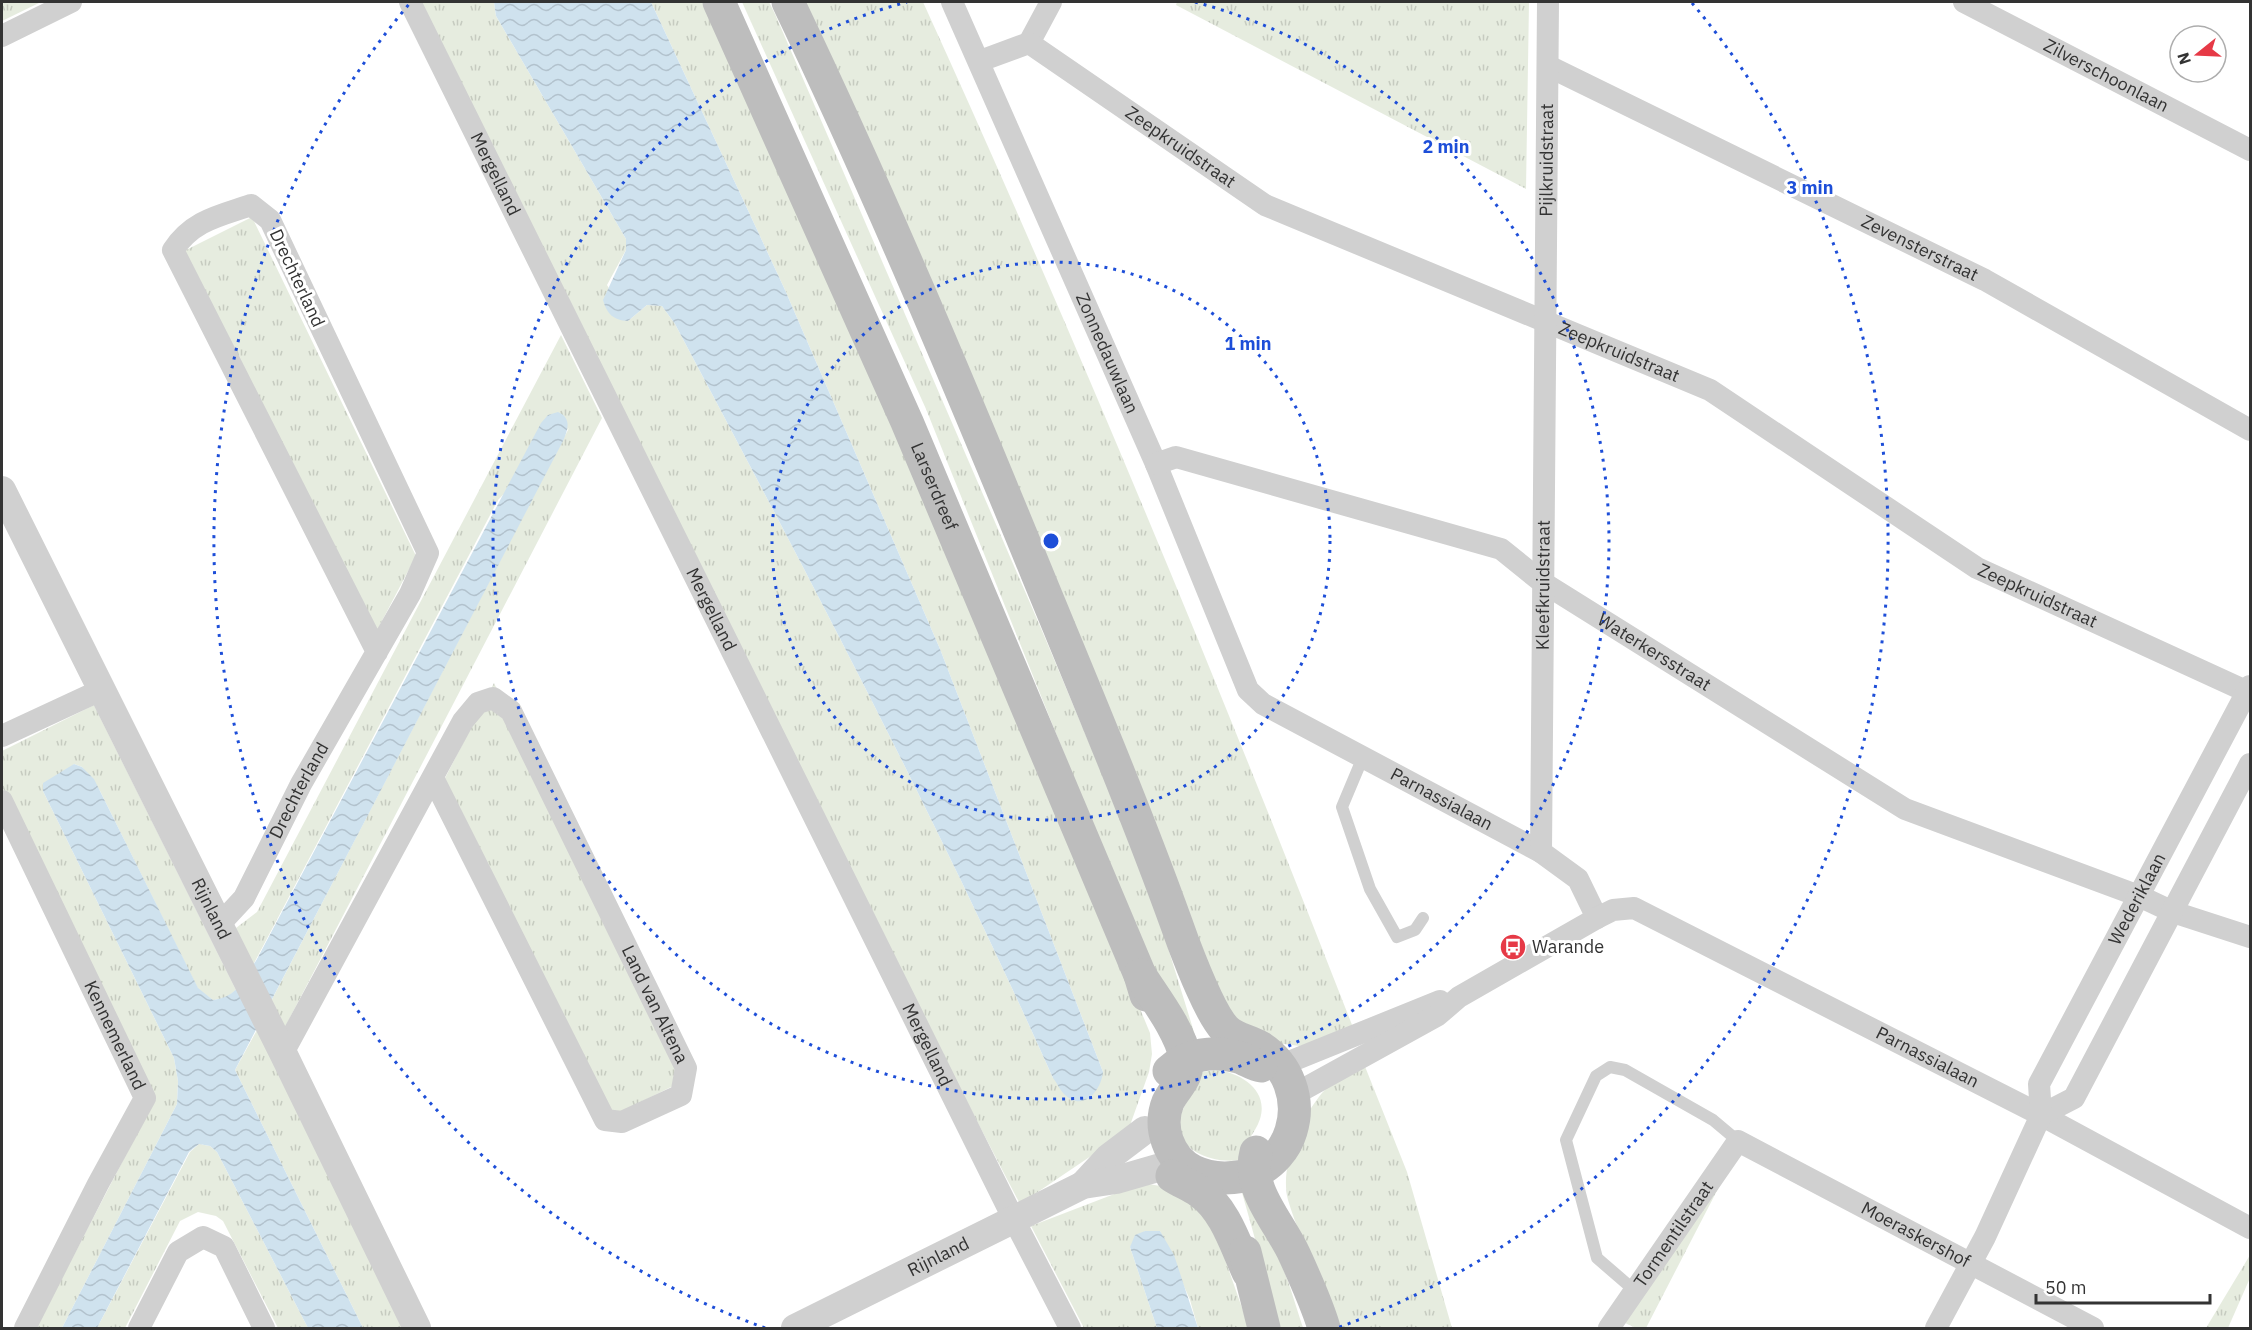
<svg xmlns="http://www.w3.org/2000/svg" width="2252" height="1330" font-family="'IBM Plex Sans',sans-serif">
	<style>
		.grass { fill: url(#grass-tufts) }
		.water { fill: url(#water-waves) }
		.lines { fill: none; stroke-linecap: round; stroke-linejoin: round }
		.service { stroke: #d0d0d0; stroke-width: 12 }
		.minor { stroke: #d0d0d0; stroke-width: 22 }
		.tertiary { stroke: #d0d0d0; stroke-width: 28 }
		.secondary { stroke: #bdbdbd; stroke-width: 33 }
		.ring { fill: none; stroke: #1d4ed8; stroke-width: 3; stroke-dasharray: 3 6 }
		.labels { text-anchor: middle; stroke-width: 6; stroke-linejoin: round; paint-order: stroke }
		.street-label { font-size: 18px; fill: #333; stroke: #fff }
		.poi-label { font-size: 18px; fill: #333; stroke: #fff; text-anchor: start }
		.centre { fill: #1d4ed8; stroke: #fff; stroke-width: 3 }
		.ring-label { font-size: 18px; text-anchor: middle; font-weight: bold; fill: #1d4ed8; stroke: #fff; stroke-width: 6; stroke-linejoin: round; paint-order: stroke }
	</style>
	<defs>
		<pattern id="grass-tufts" width="24" height="20" patternUnits="userSpaceOnUse" patternTransform="scale(1.5)"><rect width="24" height="20" fill="#e6ecdf"/><path d="M3 7l-1-3M5 7V3M7 7l1-3M15 17l-1-3M17 17v-4M19 17l1-3" fill="none" stroke="#c6cbc0"/></pattern>
		<pattern id="water-waves" width="16" height="10" patternUnits="userSpaceOnUse" patternTransform="scale(1.5)"><rect width="16" height="10" fill="#cfe2ee"/><path d="M0 5q4-4 8 0t8 0" fill="none" stroke="#b2c2cd"/></pattern>
	</defs>
	<rect width="100%" height="100%" fill="#fff"/>
	<path class="grass" d="M 2,2 L 41,2 L 2,21 Z
		M 420,2 L 494,2 L 496,16 L 626,239 L 626,250 L 607,285 L 628,321 L 647,305 L 662,306 L 675,324 C 807,573 938,821 1053,1078 L 1103,1072 L 940,649 L 785,290 L 651,2 L 706,2 L 987,638 L 1150,1033 L 1152,1054 L 1149,1072 L 1128,1131 L 1020,1204 L 939,1048 Z
		M 742,2 L 769,2 L 775,14 L 1040,626 L 1148,883 L 1198,1045 L 1189,1046 L 1112,873 L 926,409 Z
		M 804,2 L 923,2 C 1077,340 1219,684 1354,1030 L 1300,1046 L 1276,1043 L 1233,1024 Z
		M 1177,2 L 1529,2 L 1526,189 L 1176,5 Z
		M 252,217 L 416,556 L 373,638 L 184,251 Z
		M 561,335 L 602,418 L 283,1031 L 269,1005 L 569,428 L 498,500 L 251,969 L 232,931 L 257,912 Z
		M 494,683 L 586,877 L 687,1079 L 617,1114 L 608,1112 L 444,780 Z
		M 94,705 L 236,990 L 226,998 L 213,1000 L 198,989 L 100,791 L 82,767 L 74,764 L 43,791 L 174,1058 L 178,1081 L 177,1104 L 62,1328 L 36,1328 L 144,1120 L 58,898 L 2,787 L 2,751 Z
		M 257,1030 L 404,1328 L 363,1328 L 235,1070 Z
		M 1364,1064 L 1407,1172 L 1452,1328 L 1339,1328 C 1326,1284 1301,1244 1288,1200 C 1279,1167 1301,1118 1322,1093 C 1332,1081 1351,1073 1364,1064 Z
		M 1217,1070 C 1241,1073 1269,1090 1260,1119 C 1255,1134 1243,1144 1239,1160 C 1214,1164 1173,1151 1180,1118 C 1184,1101 1197,1091 1201,1072 Z
		M 199,1144 L 210,1146 L 217,1152 L 308,1328 L 278,1328 L 223,1221 L 216,1216 L 198,1212 L 180,1221 L 125,1328 L 97,1328 L 190,1152 Z
		M 1722,1181 L 1646,1328 L 1636,1328 L 1625,1323 Z
		M 1143,1183 L 1166,1187 L 1211,1219 L 1249,1328 L 1198,1328 L 1190,1300 L 1160,1231 L 1145,1231 L 1130,1247 L 1157,1328 L 1084,1328 L 1031,1226 Z
		M 1249,1185 L 1288,1281 L 1303,1328 L 1280,1328 L 1241,1189 Z
		M 2250,1255 L 2250,1278 L 2228,1328 L 2206,1328 Z"/>
	<path class="water" d="M 494,2 L 651,2 L 785,290 L 940,649 L 1103,1072 C 1101,1091 1083,1113 1064,1094 C 1060,1090 1057,1083 1053,1078 C 938,821 807,573 675,324 L 662,306 L 647,305 L 628,321 C 613,320 607,314 603,300 L 626,250 L 626,239 L 496,16 Z
		M 558,412 C 572,418 568,430 563,441 L 235,1070 L 363,1328 L 308,1328 L 217,1152 L 210,1146 L 199,1144 L 189,1152 L 97,1328 L 62,1328 L 177,1104 L 178,1081 L 174,1058 L 43,791 L 43,783 L 74,764 L 82,767 L 94,779 L 198,988 L 213,1000 C 238,997 244,979 257,959 L 541,423 L 548,415 Z
		M 1145,1231 L 1160,1231 L 1174,1255 L 1198,1328 L 1157,1328 L 1130,1247 L 1135,1235 Z"/>
	<g class="lines">
		<path class="service" d="M 1363,757 L 1342,807 L 1370,889 L 1397,937 L 1415,930 L 1423,918
			M 1634,1290 L 1597,1258 L 1566,1140 L 1596,1076 L 1610,1067 L 1625,1070 L 1713,1120 L 1738,1141"/>
		<g class="minor">
			<path id="s1" d="M 410,2 L 1013,1218 L 1070,1328"/>
			<path id="s2" d="M 952,2 L 1156,464 L 1248,690 L 1263,704 L 1541,852 L 1578,879 L 1597,918"/>
			<path id="s3" d="M 1964,2 L 2250,150"/>
			<path d="M 2,36 L 71,2"/>
			<path d="M 1029,43 L 1051,2"/>
			<path id="s4" d="M 980,61 L 1029,43 L 1265,205 L 1710,390 L 1977,568 L 2250,693"/>
			<path id="s5" d="M 1548,66 L 1985,280 L 2250,430"/>
			<path id="s6" d="M 1156,464 L 1176,457 L 1501,549 L 1542,582 L 1905,809 L 2139,896 L 2173,912 L 2250,937"/>
			<path d="M 2,736 L 101,690"/>
			<path id="s7" d="M 2,801 L 145,1098 L 98,1184 L 25,1328"/>
			<path id="s8" d="M 1541,852 L 1548,2"/>
			<path id="s9" d="M 218,926 L 244,898 L 301,784 L 410,594 L 428,553 L 270,220 L 251,205 C 219,216 193,220 173,250 L 377,652"/>
			<path id="s10" d="M 283,1053 L 463,721 L 478,703 L 493,698 L 511,711 L 686,1068 L 681,1095 L 622,1122 L 605,1120 L 433,778"/>
			<path d="M 1279,1063 L 1289,1062 L 1440,1001"/>
			<path id="s11" d="M 1294,1099 L 1304,1089 L 1438,1015 L 1459,997 L 1597,918 L 1613,910 L 1634,908 L 2041,1115 L 2250,1228"/>
			<path d="M 2041,1115 L 2074,1098 L 2250,764"/>
			<path d="M 139,1328 L 178,1252 L 203,1237 L 224,1247 L 264,1328"/>
			<path id="s12" d="M 1609,1328 L 1738,1141 L 2093,1328"/>
			<path id="s13" d="M 1936,1328 L 1985,1237 L 2041,1115 L 2039,1084 L 2250,686"/>
		</g>
		<g class="tertiary">
			<path id="s14" d="M 2,490 L 283,1053 L 417,1328"/>
			<path d="M 1083,1185 L 1108,1158 L 1145,1130"/>
			<path id="s15" d="M 795,1328 L 1083,1185 L 1116,1180 L 1161,1167"/>
		</g>
		<g class="secondary">
			<path id="s16" d="M 719,2 L 907,422 L 1140,975 L 1146,995"/>
			<path d="M 788,2 C 878,190 959,383 1038,576 C 1088,698 1139,818 1183,942 C 1191,963 1210,1013 1225,1029 C 1234,1039 1248,1040 1260,1047 C 1288,1065 1301,1099 1291,1131 C 1286,1148 1272,1165 1255,1172 C 1236,1180 1212,1180 1193,1171 C 1168,1158 1158,1127 1168,1102 C 1175,1087 1190,1078 1186,1059 C 1179,1029 1156,1000 1140,975"/>
			<path d="M 1169,1071 C 1188,1054 1214,1050 1238,1057 C 1246,1059 1253,1065 1261,1066"/>
			<path d="M 1256,1152 C 1246,1189 1280,1223 1294,1254 C 1305,1278 1317,1304 1324,1328"/>
			<path d="M 1172,1176 C 1181,1182 1192,1186 1200,1192 C 1225,1209 1236,1246 1248,1272"/>
			<path d="M 1245,1252 L 1264,1328"/>
		</g>
	</g>
	<g class="ring">
		<circle cx="1051" cy="541" r="279"/>
		<path d="M1195 2A558 558 0 1 1 907 2"/>
		<path d="M765 1328A837 837 0 0 1 410 3M1692 3A837 837 0 0 1 1337 1328"/>
	</g>
	<defs>
		<symbol id="bus-disc" viewBox="-11 -11 22 22"><circle r="9.5" fill="#e63946" stroke="#fff"/><path d="M-5-6H5V4H4V6H2V4H-2V6H-4V4H-5ZM-3.5-4V0h7V-4ZM-3.5 1.2v1.5H-2V1.2ZM2 1.2v1.5H3.5V1.2Z" fill="#fff"/></symbol>
	</defs>
	<g fill-rule="evenodd">
		<use href="#bus-disc" x="1498" y="932" width="30" height="30"/>
	</g>
	<g class="labels">
		<g class="street-label">
			<text dy="6" stroke="none"><textPath href="#s3" startOffset="160">Zilverschoonlaan</textPath></text>
			<text dy="6" stroke="none"><textPath href="#s4" startOffset="236">Zeepkruidstraat</textPath></text>
			<text dy="6" stroke="none"><textPath href="#s8" startOffset="692">Pijlkruidstraat</textPath></text>
			<text dy="6" stroke="none"><textPath href="#s1" startOffset="192">Mergelland</textPath></text>
			<text dy="6" stroke="none"><textPath href="#s5" startOffset="414">Zevensterstraat</textPath></text>
			<text transform="translate(297 278) rotate(65)" y="6">Drechterland</text>
			<text dy="6" stroke="none"><textPath href="#s4" startOffset="722">Zeepkruidstraat</textPath></text>
			<text dy="6" stroke="none"><textPath href="#s2" startOffset="384">Zonnedauwlaan</textPath></text>
			<text dy="6" stroke="none"><textPath href="#s16" startOffset="530">Larserdreef</textPath></text>
			<text dy="6" stroke="none"><textPath href="#s8" startOffset="267">Kleefkruidstraat</textPath></text>
			<text dy="6" stroke="none"><textPath href="#s4" startOffset="1208">Zeepkruidstraat</textPath></text>
			<text dy="6" stroke="none"><textPath href="#s1" startOffset="678">Mergelland</textPath></text>
			<text dy="6" stroke="none"><textPath href="#s6" startOffset="544">Waterkersstraat</textPath></text>
			<text dy="6" stroke="none"><textPath href="#s9" startOffset="159">Drechterland</textPath></text>
			<text dy="6" stroke="none"><textPath href="#s2" startOffset="972">Parnassialaan</textPath></text>
			<text dy="6" stroke="none"><textPath href="#s13" startOffset="478">Wederiklaan</textPath></text>
			<text dy="6" stroke="none"><textPath href="#s14" startOffset="468">Rijnland</textPath></text>
			<text dy="6" stroke="none"><textPath href="#s10" startOffset="766">Land van Altena</textPath></text>
			<text dy="6" stroke="none"><textPath href="#s7" startOffset="260">Kennemerland</textPath></text>
			<text dy="6" stroke="none"><textPath href="#s1" startOffset="1164">Mergelland</textPath></text>
			<text dy="6" stroke="none"><textPath href="#s11" startOffset="722">Parnassialaan</textPath></text>
			<text dy="6" stroke="none"><textPath href="#s12" startOffset="114">Tormentilstraat</textPath></text>
			<text dy="6" stroke="none"><textPath href="#s12" startOffset="428">Moeraskershof</textPath></text>
			<text dy="6" stroke="none"><textPath href="#s15" startOffset="160">Rijnland</textPath></text>
		</g>
		<g class="poi-label">
			<text x="1532" y="953">Warande</text>
		</g>
	</g>
	<circle cx="1051" cy="541" r="9" class="centre"/>
	<g class="ring-label">
		<text x="1446" y="153">2 min</text>
		<text x="1810" y="194">3 min</text>
		<text x="1248" y="350">1 min</text>
	</g>
	<rect width="2252" height="1330" fill="none" stroke="#333333" stroke-width="6"/>
	<g transform="translate(2198 54) rotate(252)"><circle r="28" fill="#ffffff" stroke="#adadad" stroke-width="1.5"/>
	<path d="M0-4.5L10 22L0 15L-10 22Z" fill="#e63946"/>
	<text y="-9" font-size="16" font-weight="bold" text-anchor="middle" fill="#333333">N</text>
	</g>
	<path d="M2036 1294v9h174v-9" fill="none" stroke="#333333" stroke-width="3"/>
	<text x="2045" y="1294" font-size="18" fill="#333333" stroke="#ffffff" stroke-width="4.5" paint-order="stroke">50 m</text>
</svg>
